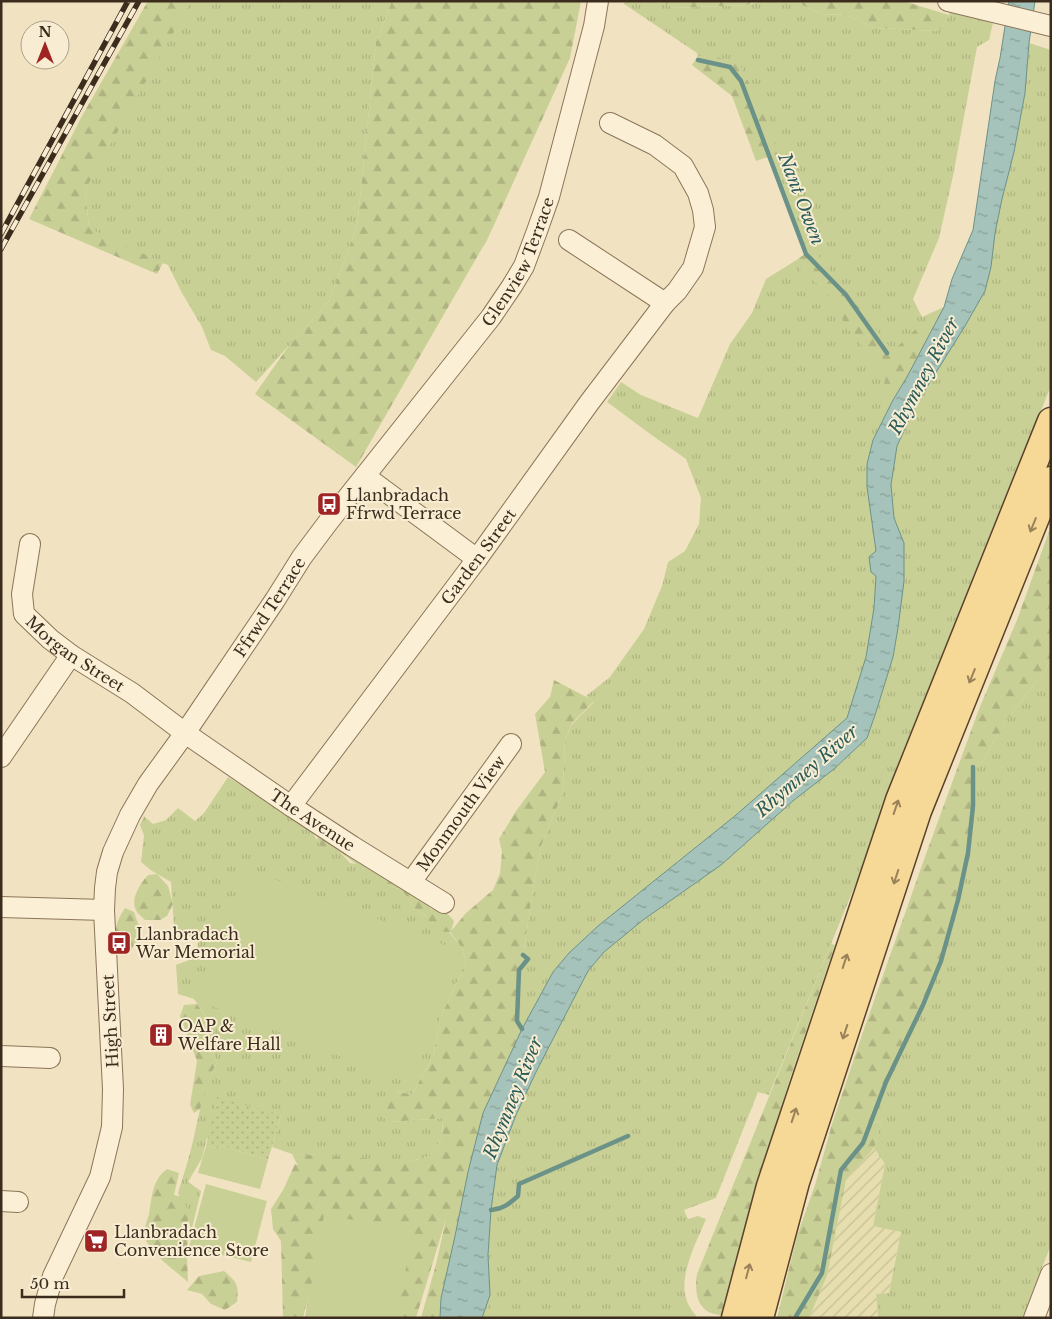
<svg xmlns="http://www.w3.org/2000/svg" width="1052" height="1319" font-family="'Libre Baskerville',serif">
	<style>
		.farmland { fill: url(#farmland-furrows) }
		.grass { fill: url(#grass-tufts) }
		.forest { fill: url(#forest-firs) }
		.park { fill: url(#park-dots) }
		.pitch { fill: #c9d095 }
		.water { fill: url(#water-ripples); stroke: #6b9289 }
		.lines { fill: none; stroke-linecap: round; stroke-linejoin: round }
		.stream { stroke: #6b9289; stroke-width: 4.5 }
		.minor-casing { stroke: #8c7458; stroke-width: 22 }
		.major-casing { stroke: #5a422c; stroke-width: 29 }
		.minor { stroke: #fbf0d6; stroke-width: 20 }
		.major { stroke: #f7d997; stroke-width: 26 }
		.rail-casing { stroke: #3b2c1d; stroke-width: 5.5 }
		.rail { stroke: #f8edd2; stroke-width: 4; stroke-dasharray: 11; stroke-linecap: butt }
		.oneway { stroke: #99825a }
		.labels { text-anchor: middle; stroke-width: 4; stroke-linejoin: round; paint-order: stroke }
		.street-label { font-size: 16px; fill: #3b2c1d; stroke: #f8edd2 }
		.poi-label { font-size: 16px; fill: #3b2c1d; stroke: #f8edd2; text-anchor: start }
		.water-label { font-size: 18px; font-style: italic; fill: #2b5c59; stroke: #f8edd2 }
	</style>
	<defs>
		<pattern id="farmland-furrows" width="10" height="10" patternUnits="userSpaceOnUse" patternTransform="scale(1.25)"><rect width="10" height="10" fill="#e7deaf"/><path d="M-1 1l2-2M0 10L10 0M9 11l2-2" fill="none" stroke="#c7bf96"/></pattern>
		<pattern id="grass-tufts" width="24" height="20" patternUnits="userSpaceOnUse" patternTransform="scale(1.25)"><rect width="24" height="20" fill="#c9d095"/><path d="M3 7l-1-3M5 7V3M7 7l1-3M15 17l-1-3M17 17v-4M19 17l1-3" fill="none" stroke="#aeb380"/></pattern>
		<pattern id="forest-firs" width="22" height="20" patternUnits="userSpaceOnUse" patternTransform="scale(1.25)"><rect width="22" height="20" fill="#c9d095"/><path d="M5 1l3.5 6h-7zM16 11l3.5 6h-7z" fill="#aeb380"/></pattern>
		<pattern id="park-dots" width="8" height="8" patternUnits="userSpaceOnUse" patternTransform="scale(1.25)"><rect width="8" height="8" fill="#c9d095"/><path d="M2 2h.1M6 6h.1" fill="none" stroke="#aeb380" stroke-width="1.8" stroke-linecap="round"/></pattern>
		<pattern id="water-ripples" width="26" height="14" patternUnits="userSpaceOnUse" patternTransform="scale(1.25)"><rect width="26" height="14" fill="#a5c3ba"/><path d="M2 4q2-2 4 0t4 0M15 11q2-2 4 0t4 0" fill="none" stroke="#889f97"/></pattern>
	</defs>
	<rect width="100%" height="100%" fill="#f1e3c2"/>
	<path class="farmland" d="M 874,1148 L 885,1164 L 873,1226 L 901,1231 L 889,1293 L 876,1294 L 878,1318 L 809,1318 L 827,1276 L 846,1180 Z"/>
	<path class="grass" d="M 184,1 L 392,1 L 376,42 L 357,227 L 329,301 L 256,382 L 225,356 L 211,350 L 202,327 L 182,293 L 168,265 L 131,251 L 89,228 L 85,190 L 160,41 Z
		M 625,1 L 662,1 L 674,8 L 747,5 L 761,1 L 794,1 L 821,14 L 845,15 L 876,28 L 939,31 L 949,15 L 952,1 L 998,1 L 989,40 L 977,47 L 953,176 L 939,238 L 913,299 L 922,317 L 944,307 L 907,377 L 893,400 L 873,440 L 867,464 L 867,487 L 876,551 L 871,572 L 876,576 L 874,608 L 866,657 L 847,718 L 736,815 L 598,926 L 569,953 L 553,972 L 522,1029 L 517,1021 L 519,970 L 524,950 L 533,889 L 541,846 L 560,800 L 563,789 L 565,740 L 572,724 L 594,702 L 586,696 L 610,677 L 644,629 L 662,586 L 668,562 L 685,551 L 699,524 L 701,498 L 686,459 L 653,436 L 607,402 L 621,382 L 641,395 L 698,418 L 730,344 L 752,313 L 766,279 L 806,254 L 741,81 L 698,60 L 697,53 L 624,4 Z
		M 1029,43 L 1051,50 L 1051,386 L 974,574 L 881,822 L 769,1095 L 758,1092 L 716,1198 L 684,1210 L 688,1219 L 698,1216 L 706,1219 C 697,1241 679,1274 686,1298 C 688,1306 693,1312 698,1318 L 482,1318 L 490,1295 L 488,1255 L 491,1210 L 497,1165 L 516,1115 L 536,1072 L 588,971 L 604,952 L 643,920 L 721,865 L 794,800 L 834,769 L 867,738 L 876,712 L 893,657 L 898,628 L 904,543 L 894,518 L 891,485 L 897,445 L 915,406 L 991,267 L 995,233 L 1002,199 L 1014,152 L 1025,93 Z
		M 1051,659 L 1051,1245 L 1022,1318 L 878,1318 L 876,1294 L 889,1293 L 901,1232 L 873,1226 L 885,1164 L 874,1148 L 882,1121 L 870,1123 L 886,1082 L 923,1005 L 941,961 L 958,900 L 968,853 L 973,806 L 973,767 L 980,766 L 1005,722 L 1045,671 Z
		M 228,777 L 253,792 L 312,832 L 324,851 L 340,852 L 350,863 L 356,864 L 389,886 L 402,890 L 415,909 L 449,932 L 462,948 L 466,962 L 440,1019 L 433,1057 L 412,1094 L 396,1092 L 390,1122 L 443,1118 L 442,1138 L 430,1156 L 412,1161 L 391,1163 L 292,1154 L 272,1147 L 281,1115 L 207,1138 L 202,1158 L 188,1182 L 201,1191 L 191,1232 L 188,1213 L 178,1193 C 183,1176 189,1159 193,1141 C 199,1115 203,1087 217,1063 L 204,1027 L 207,1018 L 194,999 L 178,994 L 176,965 L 197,957 L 198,941 L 174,927 L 171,882 L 152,871 L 141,862 L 144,835 L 140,825 L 144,816 L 153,824 L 166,820 L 178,808 L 195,821 L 204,813 Z"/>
	<path class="forest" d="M 148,1 L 191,1 L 85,190 L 89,228 L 163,263 L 157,274 L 29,219 L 82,116 Z
		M 392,1 L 581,1 L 570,58 L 488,238 L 356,467 L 255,394 L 290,344 L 329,301 L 357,227 L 376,42 Z
		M 662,1 L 757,1 L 747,5 L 674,8 Z
		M 794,1 L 903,1 L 949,15 L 939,31 L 876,28 L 845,15 L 821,14 Z
		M 698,56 L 714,56 L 740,65 L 749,83 L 767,110 L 777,154 L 756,161 L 732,96 L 692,65 Z
		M 813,249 L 893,351 L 919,326 L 928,338 L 893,400 L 881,397 L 886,376 L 845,325 L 836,305 L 821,286 L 801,273 L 799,258 Z
		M 1051,526 L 1051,659 L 1045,671 L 1005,722 L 980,766 L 973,767 L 973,806 L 968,853 L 958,900 L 941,961 L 923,1005 L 886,1082 L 871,1123 L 882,1121 L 874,1148 L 846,1180 L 827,1276 L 809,1318 L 777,1318 L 797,1236 L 815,1185 L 832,1124 L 864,1029 L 926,854 L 979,709 L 1017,620 Z
		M 554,680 L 594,701 L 572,723 L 565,740 L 563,789 L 560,800 L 541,846 L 533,889 L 524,950 L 519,970 L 517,1021 L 522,1029 L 483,1113 L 441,1298 L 440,1318 L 421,1318 L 436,1264 L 446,1219 L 416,1318 L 305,1318 L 308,1299 L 303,1318 L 283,1318 L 281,1241 L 273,1229 L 271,1209 L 283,1190 L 295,1164 L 298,1165 L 296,1162 L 292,1154 L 412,1161 L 430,1156 L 442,1138 L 443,1118 L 390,1122 L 374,1112 L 381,1098 L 396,1092 L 412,1094 L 433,1057 L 440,1019 L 466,962 L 462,948 L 450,932 L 432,931 L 427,917 L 415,909 L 402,890 L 389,886 L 364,874 L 356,864 L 340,852 L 324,852 L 317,840 L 320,830 L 356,858 L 358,862 L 373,859 L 382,870 L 383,877 L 395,875 L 419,893 L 431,909 L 446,912 L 454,921 L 451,931 L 466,913 L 493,890 L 500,873 L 502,852 L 499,839 L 516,811 L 545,772 L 535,714 L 550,697 Z
		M 157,874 L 168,886 L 173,904 L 167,916 L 160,920 L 145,920 C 142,917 137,913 136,910 C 130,898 141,883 148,875 Z
		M 125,908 L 134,912 C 141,933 144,932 131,950 L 120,950 C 114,931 114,925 125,908 Z
		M 831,944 L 835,945 L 787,1088 L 722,1316 C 717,1314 711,1314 707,1311 C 695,1303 695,1285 697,1274 Z
		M 197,1004 L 207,1018 L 204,1027 L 217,1063 L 212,1072 L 200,1109 L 194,1113 L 190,1105 L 197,1061 L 180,1016 L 184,1005 Z
		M 167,1169 L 179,1173 L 174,1195 L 182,1197 L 189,1213 L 187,1254 L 188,1282 C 175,1271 157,1258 148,1244 C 141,1234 146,1225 149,1214 C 152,1197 152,1180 167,1169 Z
		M 224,1271 C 237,1282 239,1285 237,1302 L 225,1310 L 211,1304 L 202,1294 L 187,1290 L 199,1276 Z"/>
	<path class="park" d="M 217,1097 L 281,1115 L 268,1160 L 222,1146 L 218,1148 L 206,1146 Z"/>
	<path class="pitch" d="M 246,868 L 463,952 L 411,1084 L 194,999 Z
		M 206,1146 L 218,1148 L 222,1146 L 268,1160 L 260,1189 L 198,1173 Z
		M 206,1184 L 267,1201 L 251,1262 L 189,1247 Z
		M 324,1215 L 413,1230 L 397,1318 L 305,1318 Z"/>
	<path class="water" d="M 1009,1 L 1035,1 L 1029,43 L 1025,93 L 1014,152 L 1002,199 L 995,233 L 991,267 L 985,291 L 965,326 L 915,406 L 897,446 L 891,485 L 894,518 L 904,543 L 904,581 L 898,628 L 893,657 L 876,712 L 867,738 L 834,769 L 794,800 L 721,865 L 643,920 L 604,952 L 588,971 L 536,1072 L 516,1115 L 497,1165 L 491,1210 L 488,1255 L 490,1295 L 482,1318 L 440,1318 L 441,1298 L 455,1236 L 468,1172 L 483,1113 L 522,1029 L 553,972 L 569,953 L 598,926 L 736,815 L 847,718 L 866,657 L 874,608 L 876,576 L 871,572 L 869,557 L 876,551 L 867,487 L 867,464 L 873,440 L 893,400 L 907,377 L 944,307 L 952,279 L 973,230 L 995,81 L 1000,58 Z"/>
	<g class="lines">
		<path class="stream" d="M 698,60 L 730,67 L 741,81 L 806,254 L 846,295 L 887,353
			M 522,1029 L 517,1021 L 519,970 L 528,959 L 523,955
			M 491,1210 C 503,1209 509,1204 518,1196 L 519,1184 L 628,1136
			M 795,1318 L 822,1273 L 841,1170 L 863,1143 L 886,1082 L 923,1005 L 941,961 L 958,900 L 968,853 L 973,806 L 973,767"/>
		<defs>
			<g id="minor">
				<path d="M 948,1 L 1051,26"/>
				<path d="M 569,240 L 665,303"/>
				<path d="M 365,476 L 477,559"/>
				<path id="s1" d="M 30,544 L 22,594 L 24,614 L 50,639 L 71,655 L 132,693 L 185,733 L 291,806 L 352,846 L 444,903"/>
				<path d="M 1,757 L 71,655"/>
				<path id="s2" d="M 291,806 L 477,559 L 589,403 L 665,303 L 677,291 L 693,268 L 705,227 L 703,210 L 698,193 L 683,166 L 655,145 L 610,123"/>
				<path id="s3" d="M 411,882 L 511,744"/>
				<path d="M 1,907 L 104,910"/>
				<path d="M 1,1056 L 50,1058"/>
				<path d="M 1,1201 L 18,1202"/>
				<path id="s4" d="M 43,1318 L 45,1304 L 53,1276 L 100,1177 L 112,1127 L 113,1089 L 104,910 L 105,888 L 107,872 L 113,852 L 130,815 L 148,784 L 185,733 L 275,600 L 302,557 L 329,521 L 491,317 L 512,286 L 524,266 L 537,231 L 549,197 L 594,26 L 598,1"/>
				<path d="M 1034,1318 L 1051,1274"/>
			</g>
			<path id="major" d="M 735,1318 L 770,1186 L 899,800 L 1051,421
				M 760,1318 L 796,1182 L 918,811 L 1051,480"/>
		</defs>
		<use href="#minor" class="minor-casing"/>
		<use href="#major" class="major-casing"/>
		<use href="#minor" class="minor"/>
		<use href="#major" class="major"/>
		<defs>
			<path id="rail" d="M 1,234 L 128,1
				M 1,249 L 139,1"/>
		</defs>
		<use href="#rail" class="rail-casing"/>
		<use href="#rail" class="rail"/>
	</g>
	<defs><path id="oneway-shaft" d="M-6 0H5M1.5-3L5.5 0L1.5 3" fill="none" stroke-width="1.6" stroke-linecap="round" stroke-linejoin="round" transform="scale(1.25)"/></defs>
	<g class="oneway">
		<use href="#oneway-shaft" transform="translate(1033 525) rotate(112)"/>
		<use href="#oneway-shaft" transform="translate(972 676) rotate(112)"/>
		<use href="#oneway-shaft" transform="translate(896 807) rotate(-71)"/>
		<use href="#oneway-shaft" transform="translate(896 877) rotate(108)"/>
		<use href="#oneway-shaft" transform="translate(845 961) rotate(-72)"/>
		<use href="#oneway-shaft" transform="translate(845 1032) rotate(108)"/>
		<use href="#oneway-shaft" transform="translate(794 1115) rotate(-72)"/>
		<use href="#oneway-shaft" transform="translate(748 1271) rotate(-75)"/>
	</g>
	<defs>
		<symbol id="bus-square" viewBox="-11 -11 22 22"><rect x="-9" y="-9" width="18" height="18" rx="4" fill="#9f2424" stroke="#f8edd2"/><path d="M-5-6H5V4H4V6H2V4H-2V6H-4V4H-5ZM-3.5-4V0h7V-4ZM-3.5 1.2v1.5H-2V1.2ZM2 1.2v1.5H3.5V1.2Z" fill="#fff"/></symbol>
		<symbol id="building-square" viewBox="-11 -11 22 22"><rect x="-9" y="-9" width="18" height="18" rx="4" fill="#9f2424" stroke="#f8edd2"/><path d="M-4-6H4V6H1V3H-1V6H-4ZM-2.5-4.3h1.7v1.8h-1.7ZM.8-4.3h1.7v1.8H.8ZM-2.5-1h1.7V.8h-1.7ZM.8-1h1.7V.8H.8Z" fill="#fff"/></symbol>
		<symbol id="supermarket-square" viewBox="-11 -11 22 22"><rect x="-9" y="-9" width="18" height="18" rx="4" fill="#9f2424" stroke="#f8edd2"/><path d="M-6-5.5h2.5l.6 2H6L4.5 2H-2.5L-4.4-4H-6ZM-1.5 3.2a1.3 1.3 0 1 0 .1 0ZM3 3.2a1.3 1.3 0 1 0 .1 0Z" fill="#fff"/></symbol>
	</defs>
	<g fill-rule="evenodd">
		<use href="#bus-square" x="315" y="490" width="28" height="28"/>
		<use href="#bus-square" x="105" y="929" width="28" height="28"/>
		<use href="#building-square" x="147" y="1021" width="28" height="28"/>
		<use href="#supermarket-square" x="82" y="1227" width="28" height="28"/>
	</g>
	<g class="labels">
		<g class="street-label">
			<text dy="6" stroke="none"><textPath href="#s4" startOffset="1199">Glenview Terrace</textPath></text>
			<text dy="6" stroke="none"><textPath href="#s2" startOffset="312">Garden Street</textPath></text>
			<text dy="6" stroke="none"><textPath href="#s4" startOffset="772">Ffrwd Terrace</textPath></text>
			<text dy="6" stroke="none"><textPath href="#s1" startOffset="136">Morgan Street</textPath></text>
			<text dy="6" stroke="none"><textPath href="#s3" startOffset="85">Monmouth View</textPath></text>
			<text dy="6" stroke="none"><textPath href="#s1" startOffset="426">The Avenue</textPath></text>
			<text transform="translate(110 1021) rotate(-93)" y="6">High Street</text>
		</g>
		<g class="poi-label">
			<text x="346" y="501">Llanbradach<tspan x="346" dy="18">Ffrwd Terrace</tspan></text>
			<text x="136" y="940">Llanbradach<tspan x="136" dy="18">War Memorial</tspan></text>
			<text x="178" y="1032">OAP &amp;<tspan x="178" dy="18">Welfare Hall</tspan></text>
			<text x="114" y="1238">Llanbradach<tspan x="114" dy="18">Convenience Store</tspan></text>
		</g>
		<g class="water-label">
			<text transform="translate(801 199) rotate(69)" y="6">Nant Owen</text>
			<text transform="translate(924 376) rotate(-62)" y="6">Rhymney River</text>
			<text transform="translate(807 771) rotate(-41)" y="6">Rhymney River</text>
			<text transform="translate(513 1098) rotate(-68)" y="6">Rhymney River</text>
		</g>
	</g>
	<rect width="1052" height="1319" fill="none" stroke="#3b2c1d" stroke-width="5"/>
	<g transform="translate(45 45)"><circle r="24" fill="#f8edd2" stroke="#aca08a"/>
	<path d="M0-4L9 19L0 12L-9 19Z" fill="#9f2424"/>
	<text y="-8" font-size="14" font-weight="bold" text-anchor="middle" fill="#3b2c1d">N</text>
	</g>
	<path d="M22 1289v8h102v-8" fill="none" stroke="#3b2c1d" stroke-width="2.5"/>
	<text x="30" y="1289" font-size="15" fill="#3b2c1d" stroke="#f8edd2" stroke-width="4" paint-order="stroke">50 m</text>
</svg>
